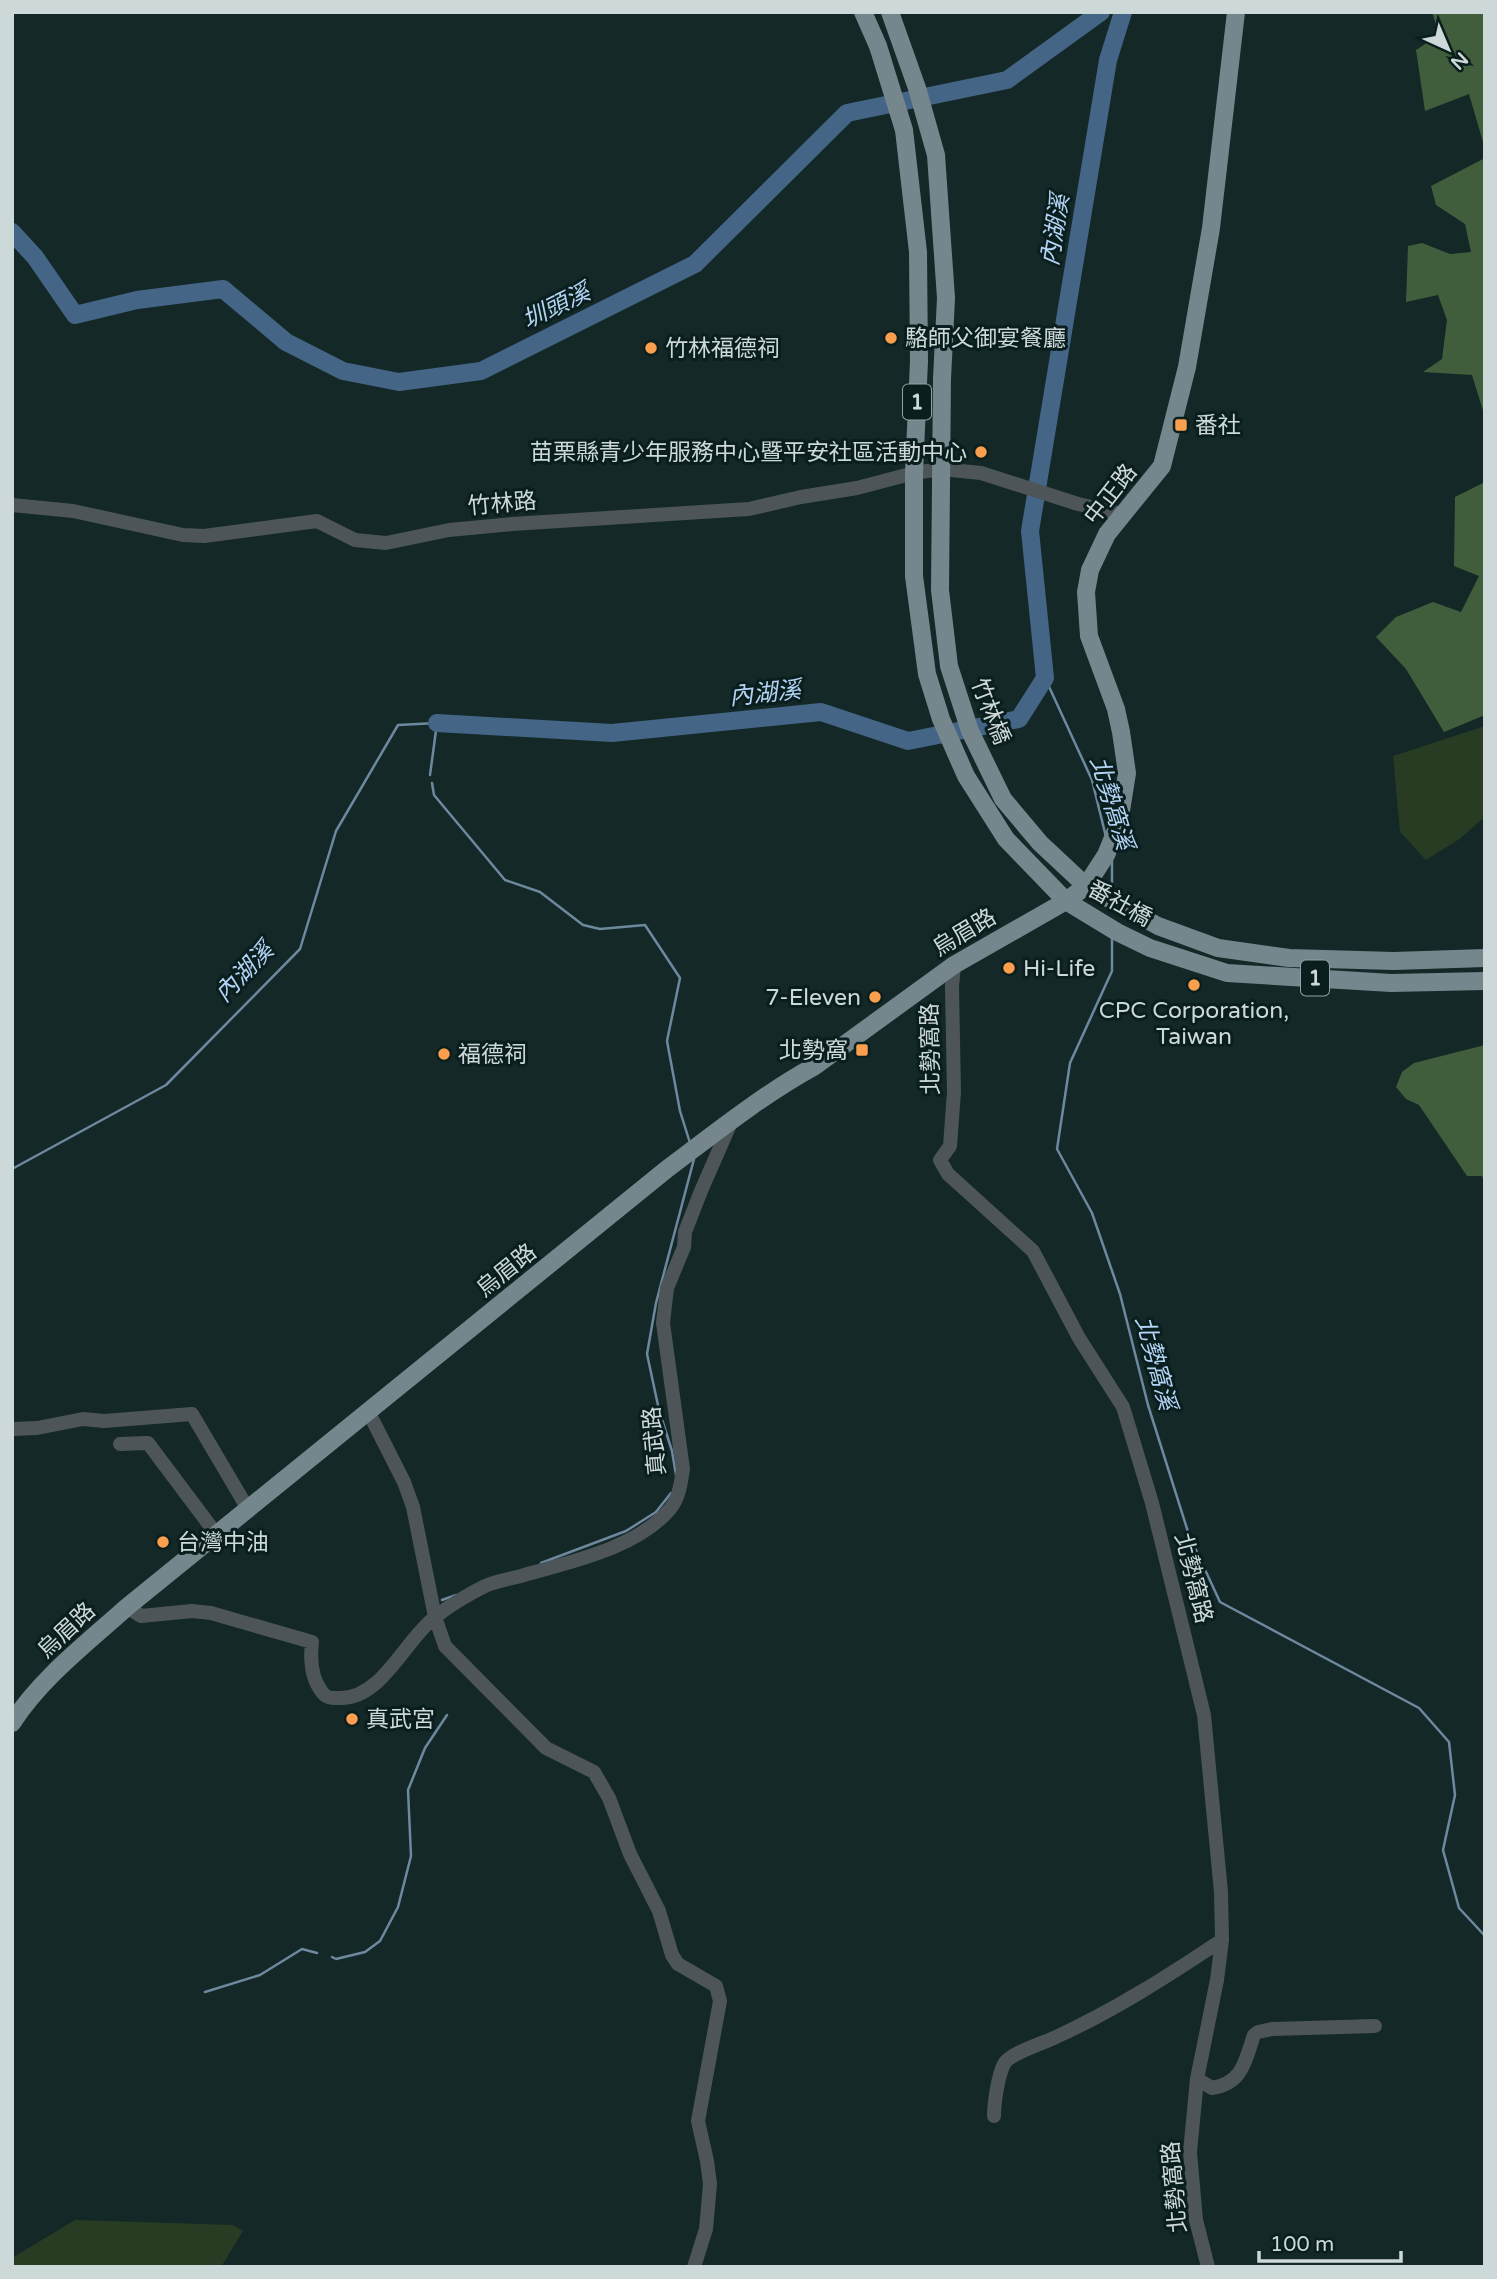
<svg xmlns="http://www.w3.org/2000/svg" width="1497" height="2279" font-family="'Varela Round','Noto Sans TC',sans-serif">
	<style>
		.green { fill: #273c23 }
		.forest { fill: #415e3c }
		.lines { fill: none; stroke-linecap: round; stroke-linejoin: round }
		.stream { stroke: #6d889f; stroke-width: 2.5 }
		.river { stroke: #446586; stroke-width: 18 }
		.minor { stroke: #4d5558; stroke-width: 14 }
		.major { stroke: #75878d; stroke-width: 18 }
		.poi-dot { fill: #f99f4d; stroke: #0a1e1e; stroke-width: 2.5 }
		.labels { text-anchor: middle; stroke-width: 6; stroke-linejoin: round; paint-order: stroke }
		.shield { fill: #0a1e1e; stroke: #92a1a1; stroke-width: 2 }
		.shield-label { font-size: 21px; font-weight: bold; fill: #cdd9d9 }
		.poi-label { font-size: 23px; fill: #cdd9d9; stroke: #0a1e1e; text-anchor: start }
		.street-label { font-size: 23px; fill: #cdd9d9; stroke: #0a1e1e }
		.water-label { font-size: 24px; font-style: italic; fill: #b4d4f5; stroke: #0a1e1e }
	</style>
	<rect width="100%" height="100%" fill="#132827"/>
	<path class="green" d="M 1485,726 L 1485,817 L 1458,840 L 1426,860 L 1400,832 L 1393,756 Z
		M 75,2220 L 233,2225 L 243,2231 L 221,2267 L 12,2267 L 12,2258 Z"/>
	<path class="forest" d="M 1432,12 L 1485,12 L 1485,149 L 1469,94 L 1425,111 L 1416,50 L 1439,35 Z
		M 1485,158 L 1485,417 L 1472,375 L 1423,372 L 1442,359 L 1447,320 L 1438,295 L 1406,302 L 1408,246 L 1422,243 L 1450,254 L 1471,252 L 1465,224 L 1436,205 L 1431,186 Z
		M 1485,482 L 1485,715 L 1444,732 L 1406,669 L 1376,637 L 1396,617 L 1433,602 L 1461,612 L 1479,576 L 1454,566 L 1455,497 Z
		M 1485,1045 L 1485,1185 L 1482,1176 L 1467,1176 L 1419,1105 L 1406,1099 L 1396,1087 L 1402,1072 L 1414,1063 Z"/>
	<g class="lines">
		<path class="stream" d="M 1045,678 L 1092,780 L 1106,837
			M 432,783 L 434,795 L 505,880 L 540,892 L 583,925 L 600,929 L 645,925 L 680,978 L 667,1041 L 680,1111 L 690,1143
			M 1112,861 L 1112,893
			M 1112,938 L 1112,971 L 1070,1063 L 1057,1149 L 1092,1213 L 1120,1294 L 1148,1405 L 1189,1535 L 1220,1602 L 1419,1708 L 1449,1742 L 1455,1795 L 1443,1850 L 1459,1908 L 1485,1936
			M 12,1169 L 166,1085 L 300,949 L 336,831 L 398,725 L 437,723 L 430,775
			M 676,1475 L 672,1451 L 659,1410 L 647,1354 L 656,1303 L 694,1159
			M 541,1563 L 626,1531 L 656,1512 L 671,1493
			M 442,1600 L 456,1595
			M 332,1957 L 336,1959 L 365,1952 L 380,1941 L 398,1907 L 411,1856 L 408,1790 L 425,1748 L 447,1715
			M 205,1992 L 260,1975 L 302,1949 L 317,1953"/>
		<path class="river" d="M 12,232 L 35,257 L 75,315 L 137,300 L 223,289 L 286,342 L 343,371 L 399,382 L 481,371 L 695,264 L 847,113 L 1007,80 L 1101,12
			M 437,723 L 612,733 L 821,712 L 908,741 L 1019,719 L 1045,678 L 1030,531 L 1108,60 L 1123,12"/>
		<path class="minor" d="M 12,505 L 73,511 L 183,535 L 204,536 L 317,521 L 355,540 L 386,543 L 449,530 L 512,524 L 749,509 L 801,497 L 857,488 L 914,473 L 941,469 L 981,473 L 1078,504 L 1122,514
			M 954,965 L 952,987 L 954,1092 L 950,1146 L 940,1160 L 948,1174 L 1033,1251 L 1079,1338 L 1123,1407 L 1152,1503 L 1204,1715 L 1221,1892 L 1222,1940 L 1217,1980 L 1197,2079 L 1190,2152 L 1196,2220 L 1208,2267
			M 369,1413 L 404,1482 L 413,1507 L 435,1617 L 445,1646 L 546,1748 L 594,1772 L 609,1798 L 630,1854 L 659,1911 L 672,1955 L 678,1964 L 716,1986 L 720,2001 L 698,2121 L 707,2161 L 710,2184 L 706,2229 L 694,2267
			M 12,1429 L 37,1428 L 83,1419 L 104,1421 L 192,1414 L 248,1509
			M 120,1444 L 148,1443 L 217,1535
			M 127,1607 L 141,1616 L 192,1611 L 211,1613 L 312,1642 C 310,1659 311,1678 322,1692 C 327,1699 333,1698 341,1698 C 382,1698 405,1640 435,1617 C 449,1606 469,1594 485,1586 C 496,1581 509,1579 521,1576 C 569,1562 636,1549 670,1509 C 679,1498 681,1483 683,1469 L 663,1323 L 667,1288 L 684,1247 L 685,1232 L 701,1191 L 732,1120
			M 1197,2079 L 1212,2088 C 1243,2083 1245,2061 1254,2035 L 1258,2032 L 1272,2029 L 1375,2026
			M 994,2116 C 994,2103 998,2076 1004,2064 C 1010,2053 1044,2043 1056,2037 C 1115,2010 1168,1976 1222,1940"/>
		<path class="major" d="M 863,12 L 878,46 L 904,130 L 918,252 L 919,361 L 914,473 L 914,576 L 927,674 L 941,719 L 966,776 L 1006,839 L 1066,901 L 1117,932 L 1150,948 L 1227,973 L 1391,983 L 1485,981
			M 890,12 L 917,88 L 936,155 L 946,298 L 942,379 L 940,590 L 949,666 L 970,731 L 1003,799 L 1040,843 L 1086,886 L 1158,926 L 1218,948 L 1289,958 L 1394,961 L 1485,958
			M 12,1723 C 41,1678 87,1643 127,1607 L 667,1169 C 715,1133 762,1095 815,1066 L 954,965 L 1066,901 L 1086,886 L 1106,855 L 1119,823 L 1127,773 L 1121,732 L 1116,709 L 1089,636 L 1086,592 L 1090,570 L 1107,534 L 1162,466 L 1187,367 L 1211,228 L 1236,12"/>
	</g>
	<g class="poi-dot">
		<circle cx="891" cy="338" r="7"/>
		<circle cx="651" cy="348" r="7"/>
		<rect x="1174" y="418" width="14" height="14" rx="3.5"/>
		<circle cx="981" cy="452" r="7"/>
		<circle cx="1009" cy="968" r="7"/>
		<circle cx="1194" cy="985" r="7"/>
		<circle cx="875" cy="997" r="7"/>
		<rect x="855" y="1043" width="14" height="14" rx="3.5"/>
		<circle cx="444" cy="1054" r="7"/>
		<circle cx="163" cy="1542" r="7"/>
		<circle cx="352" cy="1719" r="7"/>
	</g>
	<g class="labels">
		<g class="shield">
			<rect x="903" y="384.5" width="28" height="35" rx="5"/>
			<rect x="1301" y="960.5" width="28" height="35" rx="5"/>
		</g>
		<g class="shield-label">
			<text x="917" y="409">1</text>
			<text x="1315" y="985">1</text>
		</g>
		<g class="poi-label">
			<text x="905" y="346">駱師父御宴餐廳</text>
			<text x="665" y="356">竹林福德祠</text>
			<text x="1195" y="433">番社</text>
			<text x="967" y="460" text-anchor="end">苗栗縣青少年服務中心暨平安社區活動中心</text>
			<text x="1023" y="976">Hi-Life</text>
			<text x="861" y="1005" text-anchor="end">7-Eleven</text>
			<text x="1194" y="1018" text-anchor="middle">CPC Corporation,<tspan x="1194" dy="26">Taiwan</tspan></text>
			<text x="848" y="1058" text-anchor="end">北勢窩</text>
			<text x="458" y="1062">福德祠</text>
			<text x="177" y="1550">台灣中油</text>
			<text x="366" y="1727">真武宮</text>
		</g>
		<g class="street-label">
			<text transform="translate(1110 494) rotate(-52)" y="8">中正路</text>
			<text transform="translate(502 503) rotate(-5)" y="8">竹林路</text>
			<text transform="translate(991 711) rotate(69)" y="8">竹林橋</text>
			<text transform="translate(1120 903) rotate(29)" y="8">番社橋</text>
			<text transform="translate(964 932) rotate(-31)" y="8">烏眉路</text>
			<text transform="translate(930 1049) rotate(-91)" y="8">北勢窩路</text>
			<text transform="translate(506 1270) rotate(-39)" y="8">烏眉路</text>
			<text transform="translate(654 1441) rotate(-95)" y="8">真武路</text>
			<text transform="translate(1194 1578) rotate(76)" y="8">北勢窩路</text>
			<text transform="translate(66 1630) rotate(-43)" y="8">烏眉路</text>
			<text transform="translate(1174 2187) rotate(-95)" y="8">北勢窩路</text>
		</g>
		<g class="water-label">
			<text transform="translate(1055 230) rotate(-81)" y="8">內湖溪</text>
			<text transform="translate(556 306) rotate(-26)" y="8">圳頭溪</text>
			<text transform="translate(765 693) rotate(-6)" y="8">內湖溪</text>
			<text transform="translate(1112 803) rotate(73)" y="8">北勢窩溪</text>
			<text transform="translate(244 972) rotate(-46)" y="8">內湖溪</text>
			<text transform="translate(1156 1363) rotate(75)" y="8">北勢窩溪</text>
		</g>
	</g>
	<rect width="1497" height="2279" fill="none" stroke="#cdd9d9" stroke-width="28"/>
	<g transform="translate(1448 49) rotate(136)" stroke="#0a1e1e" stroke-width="5" paint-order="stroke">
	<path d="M0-5L12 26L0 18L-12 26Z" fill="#cdd9d9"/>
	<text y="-10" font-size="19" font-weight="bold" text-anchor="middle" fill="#cdd9d9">N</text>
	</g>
	<path d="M1259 2251v10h142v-10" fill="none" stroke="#cdd9d9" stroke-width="3.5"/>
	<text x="1270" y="2251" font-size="21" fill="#cdd9d9" stroke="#0a1e1e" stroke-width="5" paint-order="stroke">100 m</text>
</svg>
